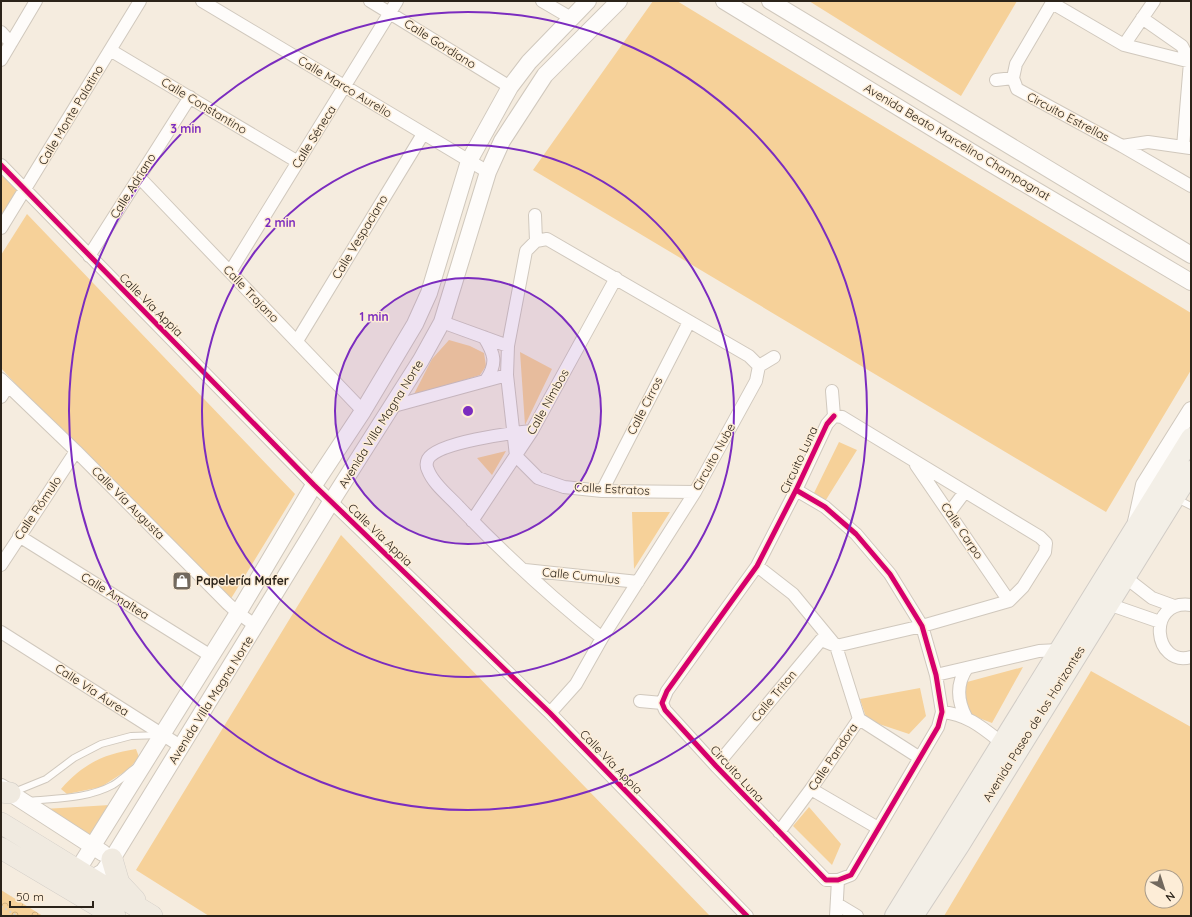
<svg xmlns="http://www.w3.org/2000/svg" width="1192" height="917" font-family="Quicksand,sans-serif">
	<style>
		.grass { fill: #f6d199; fill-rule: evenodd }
		.forest { fill: url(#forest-crowns) }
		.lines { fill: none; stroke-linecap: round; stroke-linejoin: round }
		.service-casing { stroke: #d0c8bd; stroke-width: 8 }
		.minor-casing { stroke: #d0c8bd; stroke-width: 14 }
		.tertiary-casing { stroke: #d0c8bd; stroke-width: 18 }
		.primary-casing { stroke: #d1ccc6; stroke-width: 22 }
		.trunk-casing { stroke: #d1ccc6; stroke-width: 22 }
		.path { stroke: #d3d1cd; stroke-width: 2; stroke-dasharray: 2 3; stroke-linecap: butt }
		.service { stroke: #fefcfa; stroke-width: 6 }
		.minor { stroke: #fefcfa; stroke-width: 12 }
		.tertiary { stroke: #fefcfa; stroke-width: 16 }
		.primary { stroke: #f3efe7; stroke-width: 20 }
		.trunk { stroke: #f0eae0; stroke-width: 21 }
		.cycleway-casing { stroke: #fdedd7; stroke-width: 8 }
		.cycleway { stroke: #d6006c; stroke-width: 5 }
		.ring { fill: none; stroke: #7b2cbf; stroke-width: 2 }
		.labels { text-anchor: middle; stroke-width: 3; stroke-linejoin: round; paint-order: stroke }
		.street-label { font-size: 12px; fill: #2b2319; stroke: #fdedd7 }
		.poi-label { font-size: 12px; font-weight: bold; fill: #2b2319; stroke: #fdedd7; text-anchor: start }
		.centre { fill: #7b2cbf; stroke: #fdedd7; stroke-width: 2 }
		.ring-label { font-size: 12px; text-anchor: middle; font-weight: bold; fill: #7b2cbf; stroke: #fdedd7; stroke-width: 3; stroke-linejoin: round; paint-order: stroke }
	</style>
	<defs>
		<pattern id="forest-crowns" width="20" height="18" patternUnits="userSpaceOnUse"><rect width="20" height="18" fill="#f6d199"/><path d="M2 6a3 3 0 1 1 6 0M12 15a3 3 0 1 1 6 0" fill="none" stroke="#d3b383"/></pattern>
	</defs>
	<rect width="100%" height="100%" fill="#f5ecdf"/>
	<path class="grass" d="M 653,1 L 677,1 L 1191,313 L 1191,370 L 1106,512 L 533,170 Z
		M 809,1 L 1017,1 L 961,96 Z
		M 1,167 L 26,190 L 1,221 Z
		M 27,214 L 295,494 L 224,610 L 1,368 L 1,255 Z
		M 449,340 L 470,346 L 484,353 L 486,366 L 480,375 L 413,396 L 432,359 Z
		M 520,352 L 552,369 L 525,425 Z
		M 839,442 L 857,450 L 824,503 L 814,493 Z
		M 506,451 L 492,475 L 477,458 Z
		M 632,512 L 670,512 L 634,569 Z
		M 341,535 L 710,916 L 209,916 L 136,870 Z
		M 1023,667 L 992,723 L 971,715 L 962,700 L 967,682 Z
		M 1091,671 L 1191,727 L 1191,916 L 944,916 ZM 1152,877 L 1176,877 L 1176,901 L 1152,901 Z
		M 920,688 L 926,716 L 909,734 L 867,720 L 860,699 Z
		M 136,749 L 139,757 L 129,769 L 101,787 L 67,794 L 61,789 C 83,764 103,754 136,749 Z
		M 110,805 L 88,837 L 44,809 Z
		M 809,807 L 841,844 L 832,865 L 793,826 Z"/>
	<path class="forest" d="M 1,890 L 43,916 L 1,916 Z"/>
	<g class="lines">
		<defs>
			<path id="service" d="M 1183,502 L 1191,506
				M 14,792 L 46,779 L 74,758 L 101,744 L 131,736 L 161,735
				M 28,801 C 57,798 87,799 113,785 C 121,780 128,773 135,768"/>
			<path id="minor" d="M 202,1 L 488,172
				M 370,1 L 510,87
				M 542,1 L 571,18
				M 1053,1 L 1016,64 L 1013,78 L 1017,89 L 1122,146 L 1191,186
				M 1052,3 L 1124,45 L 1191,62
				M 1142,18 L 1182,46 L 1190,62 L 1183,147
				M 1,32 L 11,43
				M 1124,45 L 1154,1
				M 110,50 L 298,162
				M 1,60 L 36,1
				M 996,80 L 1013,78
				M 1122,146 L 1148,142 L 1190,148
				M 1,165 L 314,485 L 550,713 L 747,916
				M 139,177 L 363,411
				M 535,215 L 536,241
				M 1,228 L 140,1
				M 89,256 L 190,97
				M 230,272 L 397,1
				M 442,322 L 508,346
				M 484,337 C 494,353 498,363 486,380
				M 297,341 L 423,134
				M 759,366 L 774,357
				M 1,379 L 76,451 L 227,603 L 238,613 L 256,626
				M 832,391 L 834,416
				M 1,397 L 8,386
				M 390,407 L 507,375
				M 532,431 C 511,433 438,442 428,459 C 426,463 426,466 428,470 C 433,484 449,496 459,507 C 504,554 552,598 602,638
				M 916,465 L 1009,601
				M 796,490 L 825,507 L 856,534 L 890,574 L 922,626 L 936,675 L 942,712 L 938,727 L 851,875 L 838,880 L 826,880 L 716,766 L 665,710 L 662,703 L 667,691 L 757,566 L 796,490 L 827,424 L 834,416
				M 602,491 L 689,322
				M 695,492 L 602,491 L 564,487 L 538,478 L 516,456 L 507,375 L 508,346 L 526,251 L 536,241 L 547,239 L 749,356 L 759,366
				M 949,513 L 964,493
				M 472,521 L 532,431 L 616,278
				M 19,536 L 211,656
				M 1,565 L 76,451
				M 757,566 L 793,594 L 836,646 L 859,719
				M 525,570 L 638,582
				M 1125,577 L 1152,598 L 1174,606
				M 1108,604 L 1160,622
				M 1191,605 C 1145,599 1154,668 1191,657
				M 1,632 L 182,747
				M 936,675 L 1039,651 L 1059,650
				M 640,701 L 662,703
				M 942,712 C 967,714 983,728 1002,743
				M 550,713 L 576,684 L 602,638 L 695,492 L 756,381 L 759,366
				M 966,717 C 957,700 956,684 967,668
				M 859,719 L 920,758
				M 716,766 L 821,640 L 836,646 L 922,626 L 1009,601 L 1023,587 L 1045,552 L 1046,543 L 1040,537 L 842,417 L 834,416
				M 811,789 L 878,828
				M 779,832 L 811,789 L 859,719
				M 837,904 L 857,916
				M 836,916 L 838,880"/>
			<path id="tertiary" d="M 724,1 L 988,162 L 1191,282
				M 770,1 L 1191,255
				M 1136,522 L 1144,485 L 1191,410
				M 1,787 L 103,853
				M 77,871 L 238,613 L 314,485 L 363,411 L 415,324 L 429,293 L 469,161 L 510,87 L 529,62 L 588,1
				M 91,879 L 103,872 L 112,859 L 331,502 L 421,360 L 442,322 L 488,172 L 502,141 L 545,75 L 619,1"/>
			<path id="primary" d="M 895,916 L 1191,438
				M 913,916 L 960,844 L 1191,471"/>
			<path id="trunk" d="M 1,792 L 10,793
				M 1,823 L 152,916
				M 1,848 L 115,916
				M 112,859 L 119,883 L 135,900"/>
		</defs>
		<use href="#service" class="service-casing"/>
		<use href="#minor" class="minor-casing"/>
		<use href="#tertiary" class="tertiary-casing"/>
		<use href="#primary" class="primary-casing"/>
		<use href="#trunk" class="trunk-casing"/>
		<path class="path" d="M 1,906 L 17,916"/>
		<use href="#service" class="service"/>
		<use href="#minor" class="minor"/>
		<use href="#tertiary" class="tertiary"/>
		<use href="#primary" class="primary"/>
		<use href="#trunk" class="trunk"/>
		<defs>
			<path id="cycleway" d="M 1,165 L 314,485 L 550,713 L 747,916
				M 796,490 L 825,507 L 856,534 L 890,574 L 922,626 L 936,675 L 942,712 L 938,727 L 851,875 L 838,880 L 826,880 L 716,766 L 665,710 L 662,703 L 667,691 L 757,566 L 796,490 L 827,424 L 834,416"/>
		</defs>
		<use href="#cycleway" class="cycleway-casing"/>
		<use href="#cycleway" class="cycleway"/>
	</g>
	<circle cx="468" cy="411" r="133" fill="#7b2cbf" fill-opacity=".12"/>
	<g class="ring">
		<circle cx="468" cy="411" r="133"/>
		<circle cx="468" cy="411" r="266"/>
		<circle cx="468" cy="411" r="399"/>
	</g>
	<defs>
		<symbol id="shop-square" viewBox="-11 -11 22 22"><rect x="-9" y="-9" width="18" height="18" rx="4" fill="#72695e" stroke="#fdedd7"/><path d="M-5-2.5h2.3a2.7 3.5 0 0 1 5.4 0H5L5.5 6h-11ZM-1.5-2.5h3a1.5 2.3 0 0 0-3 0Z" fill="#fff"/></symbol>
	</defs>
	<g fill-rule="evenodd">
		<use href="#shop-square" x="171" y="570" width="22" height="22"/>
	</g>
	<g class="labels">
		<g class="street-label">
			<text transform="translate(440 44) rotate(32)" y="4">Calle Gordiano</text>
			<text transform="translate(345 87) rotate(31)" y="4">Calle Marco Aurelio</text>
			<text transform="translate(204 106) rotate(31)" y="4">Calle Constantino</text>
			<text transform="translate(71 115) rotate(-59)" y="4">Calle Monte Palatino</text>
			<text transform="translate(1068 117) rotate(28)" y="4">Circuito Estrellas</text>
			<text transform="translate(314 137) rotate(-58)" y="4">Calle Séneca</text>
			<text transform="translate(957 142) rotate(31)" y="4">Avenida Beato Marcelino Champagnat</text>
			<text transform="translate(133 186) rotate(-58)" y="4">Calle Adriano</text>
			<text transform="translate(360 237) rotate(-59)" y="4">Calle Vespaciano</text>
			<text transform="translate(251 294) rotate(46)" y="4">Calle Trajano</text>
			<text transform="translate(151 305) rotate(45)" y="4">Calle Vía Appia</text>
			<text transform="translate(548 402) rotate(-61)" y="4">Calle Nimbos</text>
			<text transform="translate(645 406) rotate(-63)" y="4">Calle Cirros</text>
			<text transform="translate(381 424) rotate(-58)" y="4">Avenida Villa Magna Norte</text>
			<text transform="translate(714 457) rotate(-61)" y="4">Circuito Nube</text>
			<text transform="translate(799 460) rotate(-65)" y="4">Circuito Luna</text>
			<text transform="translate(612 489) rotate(3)" y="4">Calle Estratos</text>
			<text transform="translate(128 503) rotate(45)" y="4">Calle Vía Augusta</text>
			<text transform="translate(38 508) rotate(-56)" y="4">Calle Rómulo</text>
			<text transform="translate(962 531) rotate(56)" y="4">Calle Carpo</text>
			<text transform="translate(380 535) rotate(44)" y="4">Calle Vía Appia</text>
			<text transform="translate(581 576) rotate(6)" y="4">Calle Cumulus</text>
			<text transform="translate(115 596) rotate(32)" y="4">Calle Amaltea</text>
			<text transform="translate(92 690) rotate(33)" y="4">Calle Vía Áurea</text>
			<text transform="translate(774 696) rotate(-50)" y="4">Calle Triton</text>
			<text transform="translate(211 700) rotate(-58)" y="4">Avenida Villa Magna Norte</text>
			<text transform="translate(1034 724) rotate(-58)" y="4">Avenida Paseo de los Horizontes</text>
			<text transform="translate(833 757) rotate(-56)" y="4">Calle Pandora</text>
			<text transform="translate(611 762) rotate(46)" y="4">Calle Vía Appia</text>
			<text transform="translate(737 774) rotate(47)" y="4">Circuito Luna</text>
		</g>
		<g class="poi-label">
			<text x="196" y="585">Papelería Mafer</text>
		</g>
	</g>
	<circle cx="468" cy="411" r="6" class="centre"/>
	<g class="ring-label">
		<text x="186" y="133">3 min</text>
		<text x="280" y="227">2 min</text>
		<text x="374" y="321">1 min</text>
	</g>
	<rect width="1192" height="917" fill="none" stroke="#2b2319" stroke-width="4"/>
	<g transform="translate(1164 889) rotate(141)"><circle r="19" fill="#fdedd7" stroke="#a99c8b"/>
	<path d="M0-3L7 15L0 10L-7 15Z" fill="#72695e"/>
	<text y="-6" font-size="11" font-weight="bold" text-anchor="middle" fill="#2b2319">N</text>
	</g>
	<path d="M10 901v6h83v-6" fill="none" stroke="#2b2319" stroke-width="2"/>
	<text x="16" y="901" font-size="12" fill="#2b2319" stroke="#fdedd7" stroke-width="3" paint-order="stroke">50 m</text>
</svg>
